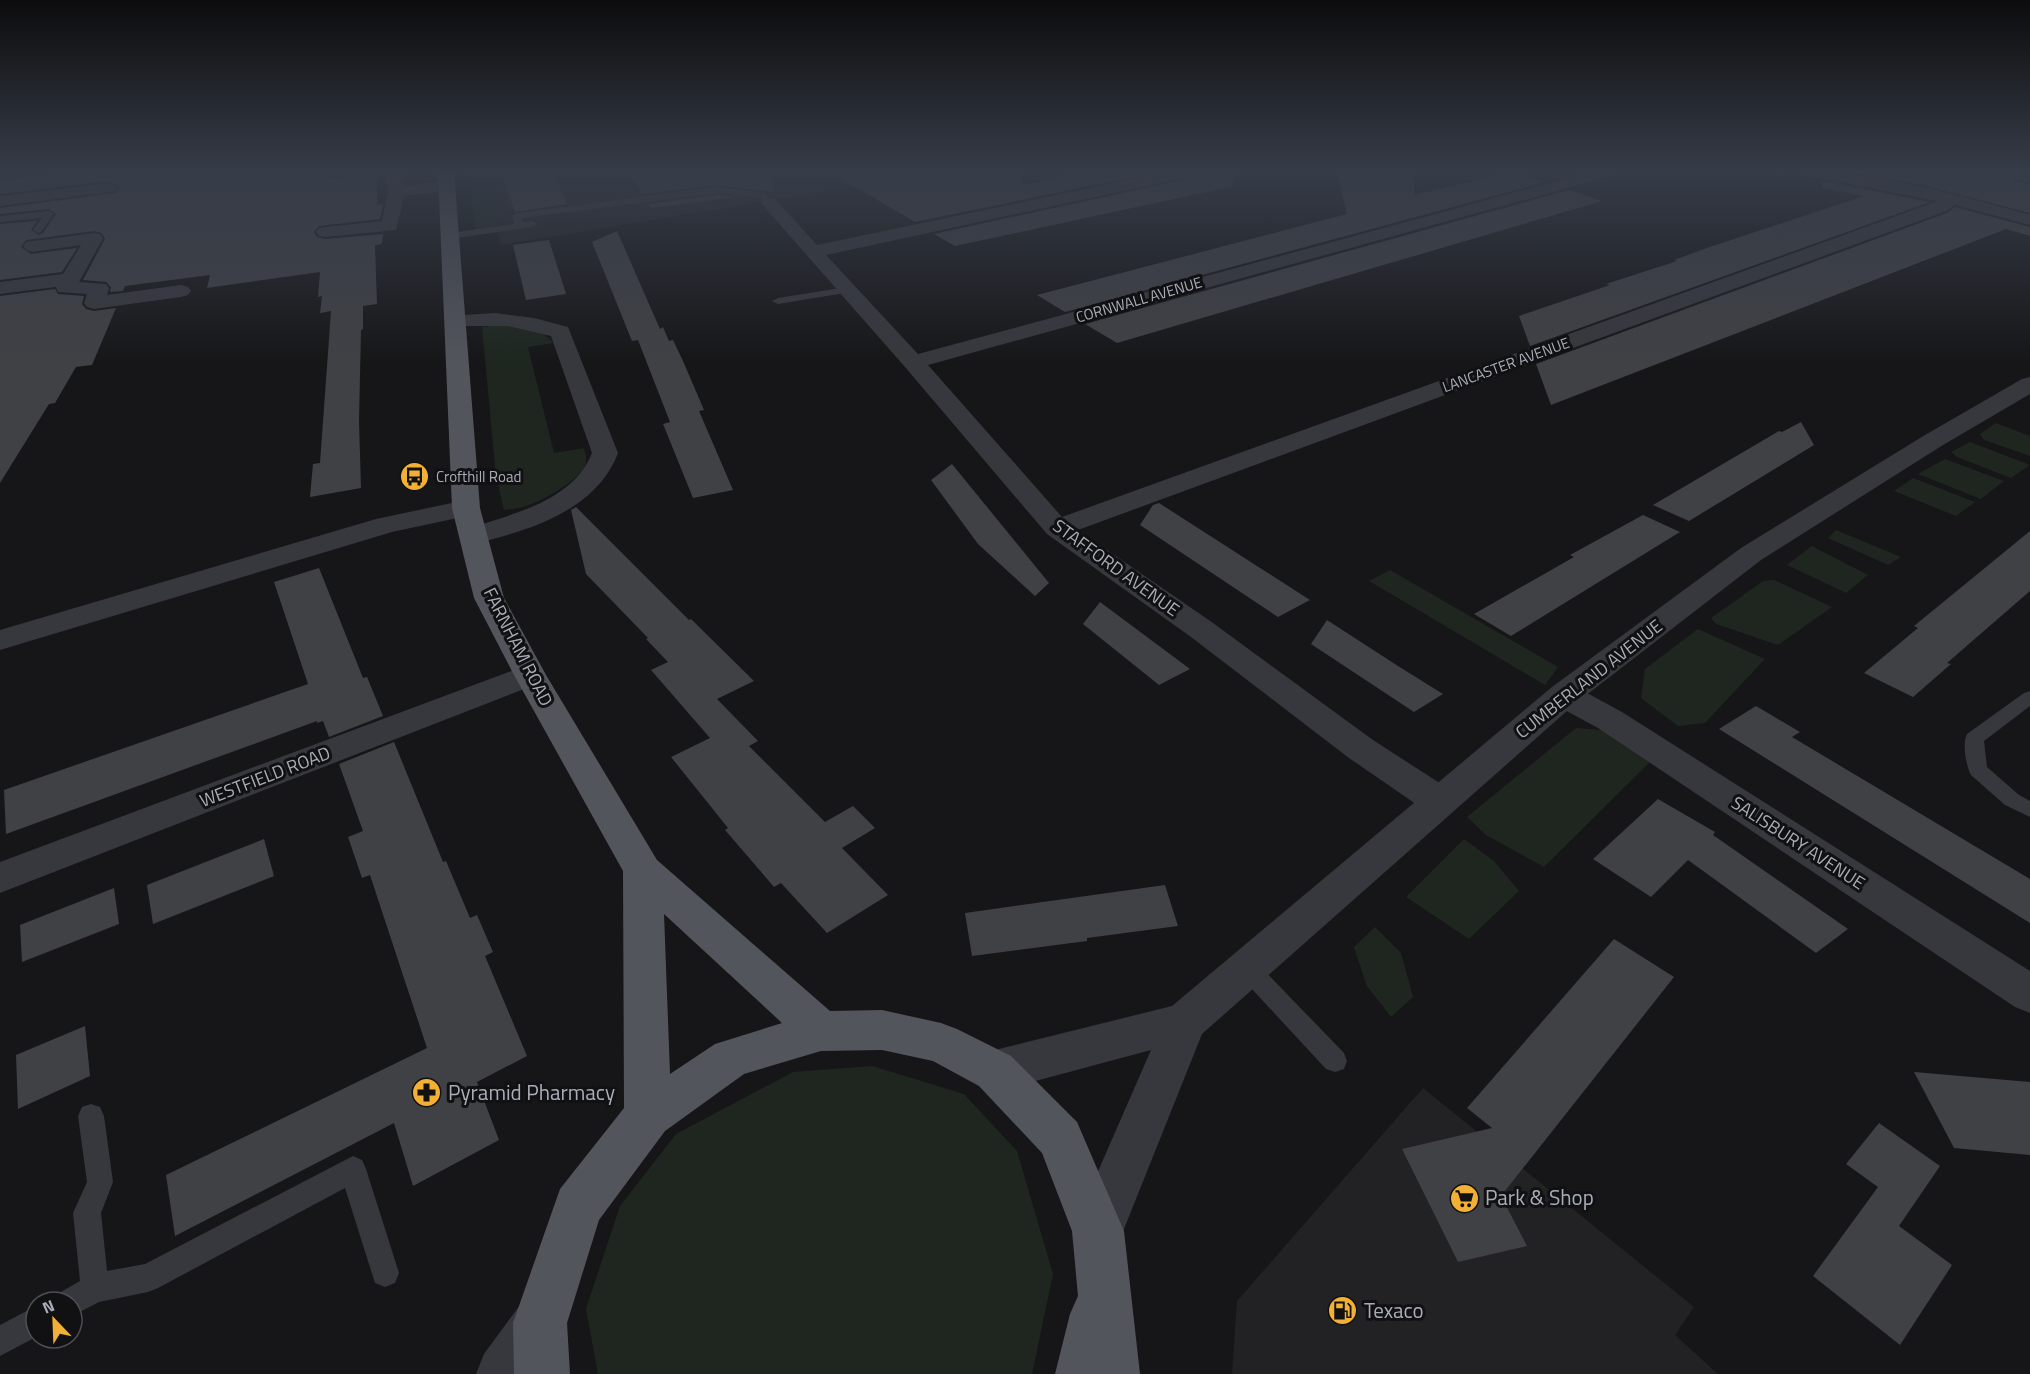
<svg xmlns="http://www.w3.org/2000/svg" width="2030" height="1374" font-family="'Titillium Web',sans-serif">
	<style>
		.built { fill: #222225 }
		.green { fill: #1e261f }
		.building { fill: #404145 }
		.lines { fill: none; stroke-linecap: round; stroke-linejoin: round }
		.path { stroke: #3d3f44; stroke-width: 2; stroke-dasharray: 1.5 2; stroke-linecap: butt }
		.service { fill: #37383d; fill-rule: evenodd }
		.minor { fill: #37383d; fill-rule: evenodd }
		.tertiary { fill: #37383d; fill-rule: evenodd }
		.primary { fill: #53555c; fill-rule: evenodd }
		.labels { text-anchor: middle; stroke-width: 6; stroke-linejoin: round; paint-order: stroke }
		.far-street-label { font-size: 15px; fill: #a8adb8; stroke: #111113 }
		.far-poi-label { font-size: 15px; fill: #a8adb8; stroke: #111113; text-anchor: start }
		.street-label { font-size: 18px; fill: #a8adb8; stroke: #111113 }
		.near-poi-label { font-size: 21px; fill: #a8adb8; stroke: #111113; text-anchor: start }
	</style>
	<rect width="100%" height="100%" fill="#161618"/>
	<path class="built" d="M 488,172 L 942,172 L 500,245 Z
		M 1423,1088 L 1694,1307 L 1675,1335 L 1718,1374 L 1232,1374 L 1237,1301 Z"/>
	<path class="green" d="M 469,172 L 488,172 L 498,228 L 475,231 Z
		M 502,325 C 521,328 541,327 553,343 L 528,347 L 554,453 L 584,448 C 585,452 587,458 586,462 C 584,479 539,503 523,507 C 517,509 510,509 504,510 L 496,476 L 482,327 Z
		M 1996,423 L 2030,436 L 2030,456 L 1984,440 L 1980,434 Z
		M 1970,442 L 2030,465 L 2011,478 L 1957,457 L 1951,452 Z
		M 1945,459 L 2004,481 L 1981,499 L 1918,474 Z
		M 1913,478 L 1975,502 L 1956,516 L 1894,491 Z
		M 1836,530 L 1901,557 L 1888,565 L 1828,538 Z
		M 1812,546 L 1868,575 L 1846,593 L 1787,565 Z
		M 1390,570 L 1558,667 L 1545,685 L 1369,581 Z
		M 1774,580 L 1832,607 L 1778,645 L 1716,624 L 1711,618 L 1763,581 Z
		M 1698,629 L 1765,659 L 1705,723 L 1678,726 L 1641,698 L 1645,669 Z
		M 1576,728 L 1616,731 L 1653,759 L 1544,867 L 1486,835 L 1467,817 Z
		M 1464,839 L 1494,861 L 1519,891 L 1469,939 L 1406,897 Z
		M 1375,927 L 1401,953 L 1413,997 L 1391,1017 L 1367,986 L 1354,947 Z
		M 872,1066 L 964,1094 L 1017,1151 L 1053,1274 L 1032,1374 L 598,1374 L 586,1309 L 620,1206 L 676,1134 L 793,1072 Z"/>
	<path class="building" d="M 83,172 L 325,172 L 328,178 L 350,177 L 354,172 L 369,172 L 369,176 L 377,175 L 377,205 L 383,204 L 380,219 L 319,226 L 314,232 L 317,237 L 325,239 L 383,234 L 382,244 L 375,245 L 377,304 L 363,306 L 363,329 L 361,330 L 359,421 L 361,488 L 310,497 L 313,464 L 320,463 L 331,311 L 320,313 L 322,296 L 318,297 L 320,272 L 207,288 L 210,275 L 125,286 L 123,291 L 110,292 L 111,287 L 106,282 L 83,280 L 105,239 L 102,233 L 94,231 L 26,240 L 21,247 L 31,254 L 77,248 L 62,272 L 0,280 L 0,224 L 37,221 L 31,230 L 39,235 L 43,233 L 56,214 L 49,209 L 0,214 L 0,208 L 116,193 L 120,188 L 110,181 L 0,194 L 0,180 Z
		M 501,172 L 553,172 L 567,204 L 515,212 Z
		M 629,172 L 772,172 L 773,192 L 717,185 L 642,194 Z
		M 830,172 L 1021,172 L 1022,185 L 1086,172 L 1156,172 L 915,222 Z
		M 1197,172 L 1232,172 L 1234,186 L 955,246 L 934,234 L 1187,179 Z
		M 1337,172 L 1412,172 L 1415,195 L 1510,172 L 1545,182 L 1065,312 L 1037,295 L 1347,214 Z
		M 1842,172 L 2012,172 L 2011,176 L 2014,180 L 2030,185 L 2030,213 L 1919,184 Z
		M 1822,181 L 1930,202 L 1530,346 L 1519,316 L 1610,285 L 1606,284 L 1677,261 L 1674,260 L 1707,248 L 1864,196 L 1821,188 Z
		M 1569,190 L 1602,201 L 1117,343 L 1085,324 Z
		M 717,195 L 735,197 L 651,208 L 648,204 Z
		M 1955,207 L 2030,227 L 2030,236 L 2006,229 L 1551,405 L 1536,364 L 1947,213 Z
		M 617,231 L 660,329 L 663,327 L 669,341 L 673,340 L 683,361 L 704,410 L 699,411 L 733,490 L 693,498 L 663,424 L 670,422 L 638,340 L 632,341 L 592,242 Z
		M 549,240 L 566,294 L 526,300 L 513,245 Z
		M 55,289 L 58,294 L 84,296 L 82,304 L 86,309 L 94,311 L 116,308 L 92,365 L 76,367 L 55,403 L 49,404 L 0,483 L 0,296 Z
		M 1801,422 L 1814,445 L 1689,521 L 1653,505 L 1779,431 L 1782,432 Z
		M 952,464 L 1049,583 L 1035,596 L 978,544 L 931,480 Z
		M 1159,503 L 1257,566 L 1310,600 L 1278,617 L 1140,525 L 1153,505 Z
		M 576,507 L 689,620 L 691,619 L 754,681 L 717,699 L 758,741 L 749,746 L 825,822 L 853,806 L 875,828 L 842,848 L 888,895 L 827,933 L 781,883 L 774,887 L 725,830 L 728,828 L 671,757 L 710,738 L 651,670 L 668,662 L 646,639 L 648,638 L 586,574 L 571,510 Z
		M 1643,515 L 1680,532 L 1511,636 L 1474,614 L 1574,557 L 1570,555 Z
		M 2030,531 L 2030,591 L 1947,663 L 1951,664 L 1913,697 L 1864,673 L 1918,628 L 1914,626 Z
		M 319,568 L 363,678 L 367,677 L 383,716 L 329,737 L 323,721 L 317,723 L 317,721 L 6,834 L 4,790 L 308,684 L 274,582 Z
		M 1100,602 L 1190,669 L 1159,685 L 1083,624 Z
		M 1327,620 L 1398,666 L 1443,694 L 1414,712 L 1311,644 Z
		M 1756,706 L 1800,732 L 1792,737 L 2030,879 L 2030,923 L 1719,729 Z
		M 394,742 L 443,862 L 446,861 L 470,918 L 477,915 L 493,952 L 485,956 L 527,1056 L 477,1082 L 499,1140 L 413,1186 L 394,1123 L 175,1236 L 166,1175 L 427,1048 L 370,875 L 362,878 L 348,837 L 363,831 L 339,764 Z
		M 1658,799 L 1715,832 L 1713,835 L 1848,929 L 1816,953 L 1688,860 L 1651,897 L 1593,859 Z
		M 264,839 L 274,876 L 153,924 L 147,885 Z
		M 1165,885 L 1178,926 L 1087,938 L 1087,941 L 972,956 L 965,913 Z
		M 114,888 L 119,924 L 22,962 L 20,925 Z
		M 1614,939 L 1674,977 L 1501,1196 L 1527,1246 L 1458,1262 L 1402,1149 L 1492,1128 L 1467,1108 Z
		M 85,1026 L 90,1076 L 18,1109 L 16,1055 Z
		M 1914,1072 L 2030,1082 L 2030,1155 L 1954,1148 Z
		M 1879,1123 L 1940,1166 L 1899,1226 L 1952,1265 L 1900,1345 L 1813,1276 L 1878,1187 L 1846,1164 Z"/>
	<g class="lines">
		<path class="path" d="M 1972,172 L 1997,176"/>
		<path class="service" d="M 717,187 L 765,193 L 774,203 L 769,206 L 759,197 L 717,193 L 522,218 L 523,222 L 532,221 L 537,224 L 532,227 L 450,239 L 445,236 L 450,233 L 514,224 L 512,216 L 517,213 Z
			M 49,211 L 54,214 L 41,232 L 38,233 L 33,230 L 42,218 L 0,222 L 0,216 Z
			M 847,287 L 852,290 L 851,292 L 778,304 L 772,301 L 778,298 Z
			M 2030,691 L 2030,706 L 1984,741 L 1987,767 L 2019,795 L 2030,801 L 2030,817 L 2005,805 L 1971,775 C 1966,766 1962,743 1967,734 L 2024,693 Z
			M 1247,958 L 1255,961 L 1344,1053 L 1347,1061 L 1344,1069 L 1335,1072 L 1326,1069 L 1239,975 L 1235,968 L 1239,961 Z
			M 91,1104 L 100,1107 L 104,1116 L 113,1182 L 101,1213 L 107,1271 L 145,1264 L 353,1156 L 362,1160 L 366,1169 L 399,1273 L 395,1283 L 385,1287 L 375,1283 L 345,1188 L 158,1288 L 148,1292 L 99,1302 L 72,1316 L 72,1302 L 56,1302 L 61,1292 L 80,1281 L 73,1213 L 87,1182 L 78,1116 L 82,1107 Z
			M 36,1306 L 36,1337 L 0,1356 L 0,1325 Z"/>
		<path class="minor" d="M 327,172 L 352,172 L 350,175 L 328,176 Z
			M 386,172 L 402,172 L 404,186 L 446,181 L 454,186 L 446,191 L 404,196 L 396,230 L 325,237 L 319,236 L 316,232 L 319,228 L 325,227 L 382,221 L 388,192 Z
			M 1166,172 L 1195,172 L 1187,177 L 826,255 L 918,354 L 1591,172 L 1616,172 L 1614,175 L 928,365 L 1062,517 L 1938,201 L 1812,177 L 1806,175 L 1804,172 C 1879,172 1958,195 2030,215 L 2030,225 L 1955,205 L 1946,211 L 1078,530 L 1213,623 L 1373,740 L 1452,791 L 1457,801 L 1452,811 L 1439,814 L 1426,811 L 1349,758 L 1191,637 L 1047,534 L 905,367 L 761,203 L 763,199 L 775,199 L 817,245 Z
			M 2015,172 L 2030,172 L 2030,183 L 2015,178 L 2013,175 Z
			M 110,183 L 118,188 L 116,191 L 0,206 L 0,196 Z
			M 94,233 L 100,234 L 103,238 L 79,282 L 106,284 L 109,288 L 107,295 L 181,285 L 188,287 L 191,291 L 188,295 L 181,297 L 94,309 L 87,307 L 84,303 L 87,294 L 58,292 L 56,287 L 0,294 L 0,282 L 63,274 L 81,245 L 32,252 L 26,250 L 23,246 L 26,242 Z
			M 495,313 L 534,318 L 568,327 L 618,453 C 596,511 528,531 473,544 L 463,542 L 459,536 L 463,530 C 509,515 573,502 592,453 L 551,336 L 508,326 L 455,326 L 448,324 L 445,320 L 448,316 Z
			M 466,500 L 476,502 L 480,508 L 476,514 L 392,532 L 0,650 L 0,630 L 376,519 Z
			M 530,664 L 542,668 L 546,675 L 542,682 L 0,893 L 0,862 Z
			M 1564,684 L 1576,687 L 1622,712 L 2030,971 L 2030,1013 L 2015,1007 L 1598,728 L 1552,703 L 1547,695 L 1552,687 Z"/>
		<path class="tertiary" d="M 2030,377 L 2030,394 L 1943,445 L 1761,560 L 1576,703 L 1202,1034 L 1116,1249 L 1098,1257 L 1080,1249 L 1072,1231 L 1151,1050 L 995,1092 L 979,1086 L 972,1071 L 979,1056 L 995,1050 L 1172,1006 L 1552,687 L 1741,548 L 1925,435 L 2022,379 Z
			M 539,1297 L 558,1305 L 566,1324 L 558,1343 L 537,1374 L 476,1374 L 484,1354 L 520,1305 Z"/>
		<path class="primary" d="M 438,172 L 454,172 L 480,508 L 504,598 L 546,675 L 657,860 L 830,1011 L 882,1010 L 941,1023 L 957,1029 L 1011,1056 L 1077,1122 L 1124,1231 L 1140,1374 L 1055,1374 L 1070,1314 L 1078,1296 L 1072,1231 L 1042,1153 L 979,1086 L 933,1061 L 882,1050 L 821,1051 L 744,1074 L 665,1131 L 599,1220 L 567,1323 L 570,1374 L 514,1374 L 513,1323 L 560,1189 L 624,1108 L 623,871 L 514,675 L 474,598 L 452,508 ZM 664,914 L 782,1023 L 715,1044 L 670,1074 Z"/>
	</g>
	<linearGradient id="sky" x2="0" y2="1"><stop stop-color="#0c0c0d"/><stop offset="0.47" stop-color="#363c48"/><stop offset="1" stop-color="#363c48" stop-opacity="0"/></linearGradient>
	<rect width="2030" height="364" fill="url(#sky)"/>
	<defs>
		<symbol id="bus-disc" viewBox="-11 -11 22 22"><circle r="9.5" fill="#f2b134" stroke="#111113"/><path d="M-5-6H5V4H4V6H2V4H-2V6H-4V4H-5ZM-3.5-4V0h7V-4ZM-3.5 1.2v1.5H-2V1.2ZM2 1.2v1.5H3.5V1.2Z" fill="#111"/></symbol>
		<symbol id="pharmacy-disc" viewBox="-11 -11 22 22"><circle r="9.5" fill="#f2b134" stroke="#111113"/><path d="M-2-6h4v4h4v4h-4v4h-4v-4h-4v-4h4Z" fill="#111"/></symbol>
		<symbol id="supermarket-disc" viewBox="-11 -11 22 22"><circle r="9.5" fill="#f2b134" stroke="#111113"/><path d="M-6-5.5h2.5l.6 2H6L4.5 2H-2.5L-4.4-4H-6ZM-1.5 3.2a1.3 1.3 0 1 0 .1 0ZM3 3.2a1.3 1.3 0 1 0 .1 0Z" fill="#111"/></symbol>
		<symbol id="fuel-disc" viewBox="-11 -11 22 22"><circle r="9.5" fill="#f2b134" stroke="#111113"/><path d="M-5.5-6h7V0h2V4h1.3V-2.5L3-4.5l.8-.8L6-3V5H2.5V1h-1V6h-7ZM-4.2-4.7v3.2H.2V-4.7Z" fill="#111"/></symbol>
	</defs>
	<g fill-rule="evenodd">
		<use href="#bus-disc" x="398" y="460" width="33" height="33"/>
		<use href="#pharmacy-disc" x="410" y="1076" width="33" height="33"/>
		<use href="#supermarket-disc" x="1448" y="1182" width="33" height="33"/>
		<use href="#fuel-disc" x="1326" y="1294" width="33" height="33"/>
	</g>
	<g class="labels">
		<g class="far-street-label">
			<text transform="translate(1139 300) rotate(-16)" y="5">CORNWALL AVENUE</text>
			<text transform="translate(1506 365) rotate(-20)" y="5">LANCASTER AVENUE</text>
		</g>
		<g class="far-poi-label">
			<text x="436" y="482">Crofthill Road</text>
		</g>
		<g class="street-label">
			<text transform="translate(1116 568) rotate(36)" y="6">STAFFORD AVENUE</text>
			<text transform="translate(518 647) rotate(63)" y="6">FARNHAM ROAD</text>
			<text transform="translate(1589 679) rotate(-38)" y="6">CUMBERLAND AVENUE</text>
			<text transform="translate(265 777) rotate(-21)" y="6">WESTFIELD ROAD</text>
			<text transform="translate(1798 843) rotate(33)" y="6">SALISBURY AVENUE</text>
		</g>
		<g class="near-poi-label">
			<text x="448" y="1100">Pyramid Pharmacy</text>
			<text x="1485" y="1205">Park &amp; Shop</text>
			<text x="1364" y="1318">Texaco</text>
		</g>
	</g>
	<g transform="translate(54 1320) rotate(337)"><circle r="28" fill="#111113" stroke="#4d4f55" stroke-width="1.5"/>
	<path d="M0-4.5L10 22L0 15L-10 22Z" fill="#f2b134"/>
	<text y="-9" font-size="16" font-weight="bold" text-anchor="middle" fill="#a8adb8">N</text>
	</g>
</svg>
